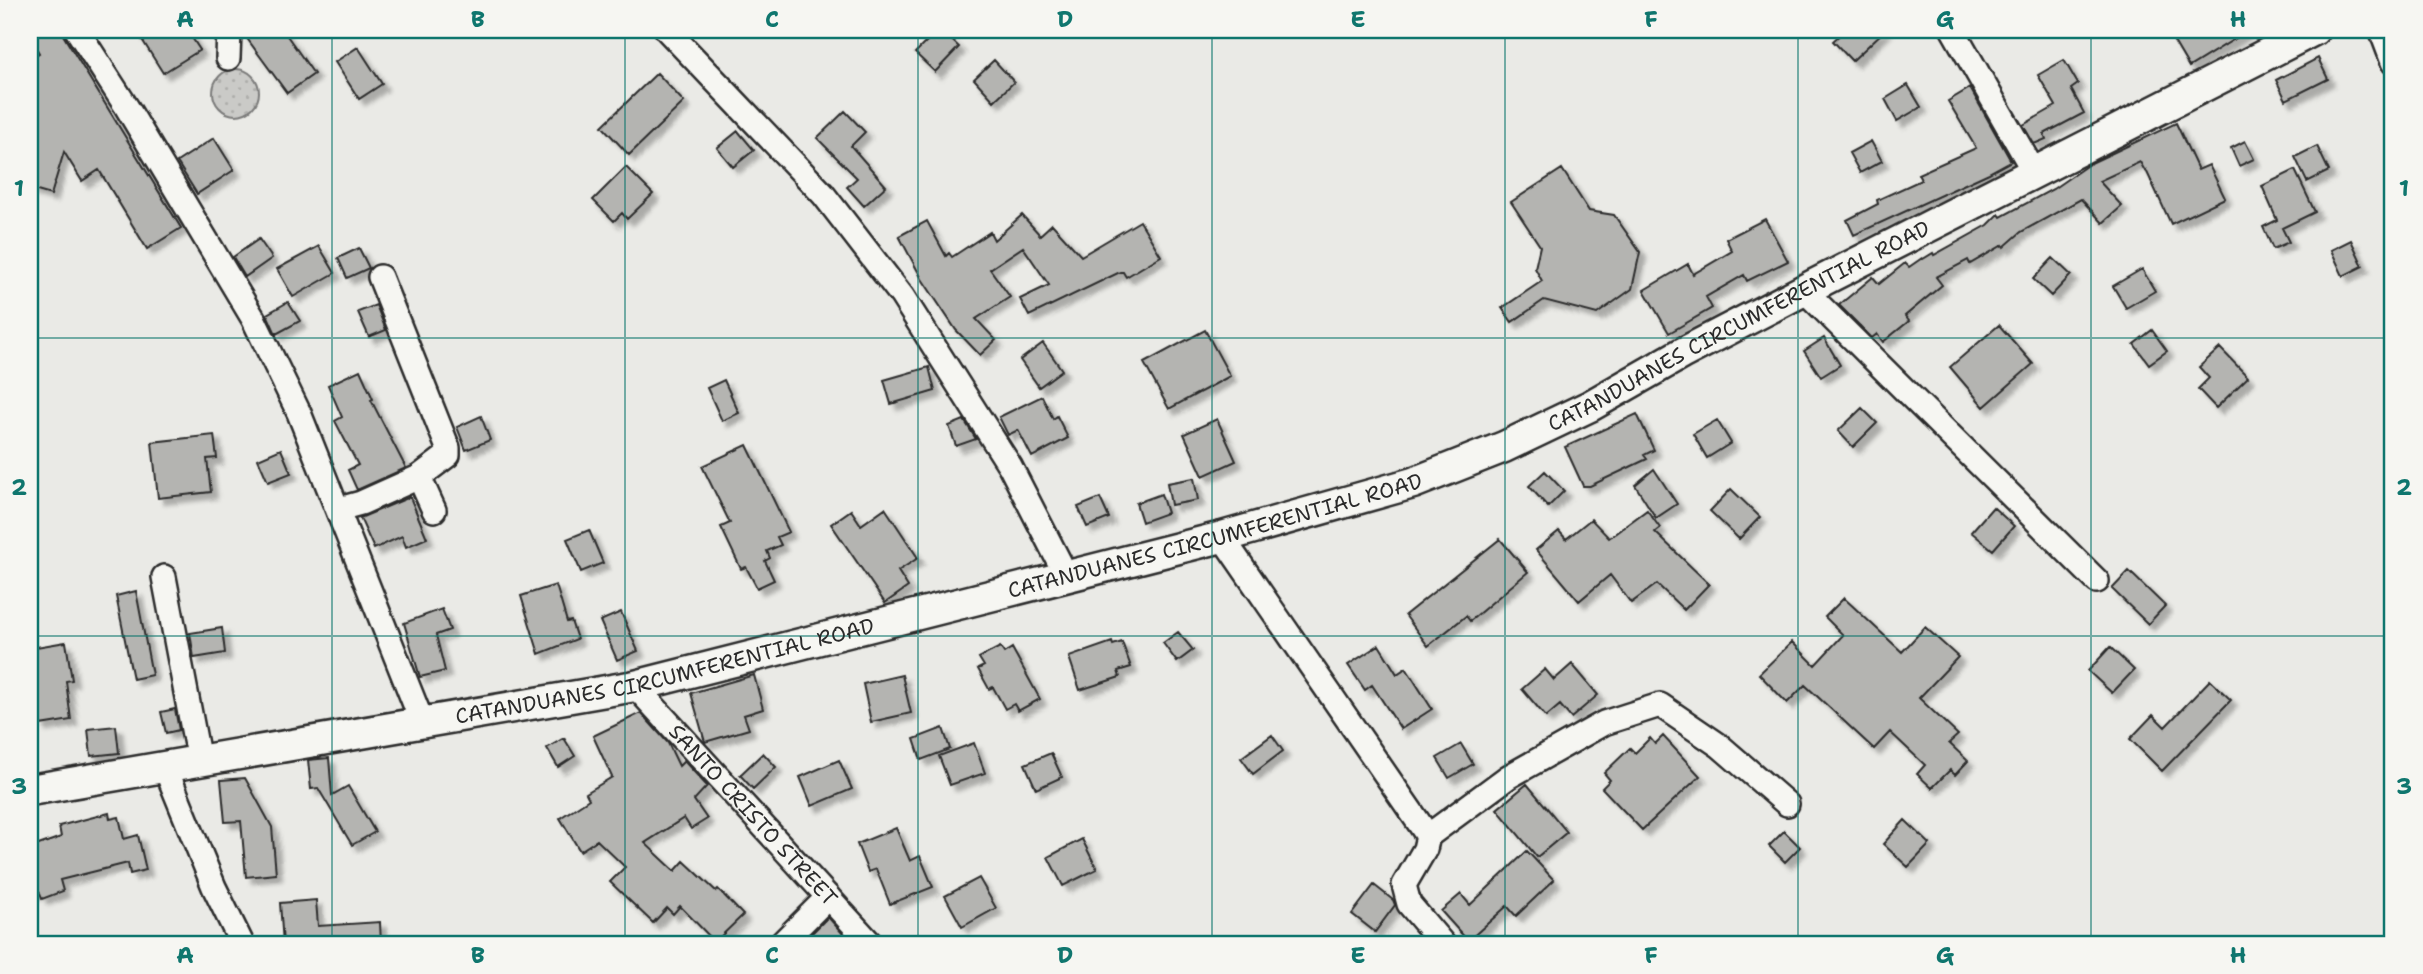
<svg xmlns="http://www.w3.org/2000/svg" width="2423" height="974" font-family="'Shantell Sans',sans-serif">
	<style>
		.park { fill: url(#park-dots); stroke: #7a7a79; stroke-width: 2 }
		.building { fill: #b4b4b1; stroke: #2b2b2b; stroke-width: 2; filter: url(#shadow) }
		.lines { fill: none; stroke-linecap: round; stroke-linejoin: round }
		.minor-casing { stroke: #2b2b2b; stroke-width: 28 }
		.major-casing { stroke: #2b2b2b; stroke-width: 35 }
		.path { stroke: #2b2b2b; stroke-width: 3.5; stroke-dasharray: 7 5; stroke-linecap: butt }
		.minor { stroke: #f6f6f2; stroke-width: 23 }
		.major { stroke: #f6f6f2; stroke-width: 30 }
		.grid { fill: none; stroke: #0f766e; stroke-width: 2; stroke-opacity: 0.55 }
		.labels { text-anchor: middle; stroke-width: 5; stroke-linejoin: round; paint-order: stroke }
		.street-label { font-size: 21px; fill: #2b2b2b; stroke: #f6f6f2 }
		.neatline { fill: none; stroke: #0f766e; stroke-width: 2.5 }
		.grid-label { font-size: 23px; text-anchor: middle; font-weight: bold; fill: #0f766e }
	</style>
	<defs>
		<pattern id="park-dots" width="8" height="8" patternUnits="userSpaceOnUse" patternTransform="scale(1.75)"><rect width="8" height="8" fill="#cacac7"/><path d="M2 2h.1M6 6h.1" fill="none" stroke="#aeaeab" stroke-width="1.8" stroke-linecap="round"/></pattern>
		<filter id="shadow"><feDropShadow dx="6" dy="6" stdDeviation="2" flood-color="#0004"/></filter>
	</defs>
	<rect width="100%" height="100%" fill="#eaeae6"/>
	<filter id="ink" filterUnits="userSpaceOnUse"><feTurbulence type="fractalNoise" baseFrequency=".0143" numOctaves="2"/><feDisplacementMap in="SourceGraphic" scale="14" xChannelSelector="R" yChannelSelector="G"/><feConvolveMatrix kernelMatrix="1 2 1 2 8 2 1 2 1" color-interpolation-filters="sRGB"/></filter>
	<g filter="url(#ink)">
		<path class="park" d="M213 92a23 23 0 1 1 46 0a23 23 0 1 1-46 0Z"/>
		<path class="building" d="M 41,30 L 60,30 L 181,228 L 147,249 L 99,170 L 82,181 L 64,152 L 51,195 L 30,189 L 30,59 L 39,53 L 30,37 Z
			M 136,30 L 187,30 L 200,50 L 163,73 Z
			M 243,30 L 283,30 L 314,74 L 287,93 L 243,33 Z
			M 938,30 L 941,30 L 959,47 L 935,72 L 915,53 Z
			M 1845,30 L 1885,30 L 1852,61 L 1833,41 Z
			M 2191,30 L 2249,30 L 2189,67 L 2173,40 Z
			M 358,47 L 382,84 L 359,99 L 335,62 Z
			M 2318,58 L 2328,79 L 2286,100 L 2276,80 Z
			M 994,60 L 1014,82 L 994,101 L 974,79 Z
			M 2064,60 L 2078,84 L 2071,89 L 2084,113 L 2044,134 L 2046,139 L 2034,144 L 2023,125 L 2056,106 L 2038,75 Z
			M 657,73 L 684,102 L 629,155 L 602,126 Z
			M 1908,85 L 1921,107 L 1897,121 L 1885,99 Z
			M 1970,88 L 2011,161 L 1989,173 L 1854,235 L 1847,220 L 1878,204 L 1877,200 L 1921,180 L 1918,174 L 1976,148 L 1948,101 Z
			M 845,111 L 865,132 L 851,146 L 886,186 L 864,206 L 847,187 L 857,178 L 817,138 Z
			M 2176,123 L 2198,170 L 2209,165 L 2225,198 L 2171,224 L 2146,170 L 2145,171 L 2140,162 L 2099,181 L 2122,206 L 2103,223 L 2081,199 L 2021,232 L 2004,247 L 2003,245 L 1970,264 L 1968,260 L 1936,277 L 1942,285 L 1905,316 L 1909,321 L 1883,342 L 1877,334 L 1872,338 L 1839,305 L 1873,277 L 1879,284 L 1905,263 L 1909,267 L 1922,258 L 1923,259 L 1933,253 L 1934,255 L 1988,225 L 1999,214 L 2001,217 L 2053,189 L 2089,164 Z
			M 738,131 L 754,150 L 733,167 L 717,148 Z
			M 214,138 L 234,170 L 197,194 L 177,162 Z
			M 1871,141 L 1882,161 L 1860,173 L 1849,153 Z
			M 2245,141 L 2254,159 L 2239,166 L 2231,148 Z
			M 2317,146 L 2329,171 L 2307,182 L 2295,157 Z
			M 626,167 L 653,194 L 627,219 L 622,213 L 614,221 L 593,200 Z
			M 1562,169 L 1589,211 L 1614,215 L 1640,252 L 1632,289 L 1597,314 L 1544,300 L 1512,322 L 1502,308 L 1542,281 L 1535,268 L 1540,246 L 1511,202 Z
			M 2295,170 L 2315,212 L 2282,228 L 2289,242 L 2273,249 L 2263,227 L 2277,220 L 2262,186 Z
			M 1022,215 L 1040,235 L 1052,224 L 1081,256 L 1140,221 L 1161,256 L 1126,277 L 1123,272 L 1120,272 L 1029,316 L 1020,299 L 1049,285 L 1023,247 L 990,269 L 1010,297 L 976,319 L 996,340 L 980,355 L 956,330 L 922,279 L 899,236 L 927,221 L 946,256 L 949,253 L 952,257 L 990,232 L 994,240 Z
			M 1765,219 L 1788,261 L 1747,281 L 1744,275 L 1706,297 L 1712,308 L 1669,333 L 1644,290 L 1688,264 L 1693,274 L 1732,251 L 1726,239 Z
			M 259,239 L 272,258 L 245,277 L 233,257 Z
			M 2351,240 L 2363,266 L 2343,276 L 2331,250 Z
			M 319,246 L 335,273 L 293,297 L 277,269 Z
			M 359,248 L 369,268 L 347,278 L 338,258 Z
			M 2053,258 L 2071,275 L 2051,296 L 2033,279 Z
			M 2142,269 L 2155,291 L 2126,308 L 2113,286 Z
			M 288,302 L 300,321 L 276,334 L 267,314 Z
			M 376,305 L 386,330 L 369,337 L 358,312 Z
			M 1999,325 L 2033,364 L 1984,407 L 1950,367 Z
			M 1205,330 L 1230,376 L 1169,409 L 1144,363 Z
			M 2152,330 L 2167,351 L 2149,364 L 2134,344 Z
			M 1824,338 L 1840,365 L 1821,377 L 1804,351 Z
			M 1043,343 L 1062,370 L 1039,387 L 1020,360 Z
			M 2220,348 L 2248,377 L 2216,408 L 2198,389 L 2209,378 L 2199,367 Z
			M 929,367 L 935,391 L 891,404 L 884,380 Z
			M 360,370 L 373,399 L 371,400 L 406,468 L 357,490 L 348,470 L 358,465 L 335,421 L 342,417 L 328,385 Z
			M 724,380 L 739,413 L 722,421 L 707,388 Z
			M 1042,396 L 1053,419 L 1057,416 L 1068,438 L 1032,457 L 1018,430 L 1008,435 L 999,417 Z
			M 1862,408 L 1877,423 L 1853,447 L 1838,431 Z
			M 1637,414 L 1654,450 L 1644,455 L 1647,459 L 1590,486 L 1583,486 L 1565,447 Z
			M 481,416 L 490,440 L 466,450 L 457,427 Z
			M 1217,419 L 1236,461 L 1203,476 L 1184,434 Z
			M 964,420 L 976,439 L 956,446 L 949,426 Z
			M 1717,420 L 1731,443 L 1707,458 L 1693,434 Z
			M 214,435 L 217,458 L 207,459 L 211,492 L 158,498 L 152,442 Z
			M 747,445 L 789,532 L 777,537 L 781,545 L 767,551 L 770,558 L 765,561 L 774,580 L 757,588 L 746,567 L 741,569 L 721,527 L 730,523 L 702,466 Z
			M 281,449 L 291,473 L 268,482 L 258,459 Z
			M 1654,469 L 1677,504 L 1656,518 L 1635,485 Z
			M 1545,471 L 1564,491 L 1548,507 L 1529,486 Z
			M 1194,478 L 1198,500 L 1171,505 L 1167,483 Z
			M 1731,489 L 1760,517 L 1739,539 L 1710,511 Z
			M 1161,494 L 1167,513 L 1142,522 L 1136,503 Z
			M 410,497 L 427,538 L 406,547 L 402,536 L 374,549 L 360,518 Z
			M 1100,498 L 1109,518 L 1087,527 L 1078,507 Z
			M 1993,507 L 2014,526 L 1993,550 L 1971,532 Z
			M 885,508 L 918,558 L 898,571 L 908,587 L 885,603 L 831,524 L 851,510 L 861,525 Z
			M 1647,510 L 1660,528 L 1655,532 L 1709,584 L 1684,610 L 1657,584 L 1631,603 L 1610,575 L 1579,601 L 1536,550 L 1559,531 L 1566,539 L 1591,519 L 1609,538 Z
			M 589,530 L 603,563 L 581,572 L 567,539 Z
			M 1500,539 L 1528,572 L 1470,621 L 1466,616 L 1428,646 L 1405,615 Z
			M 2129,571 L 2165,606 L 2148,624 L 2112,589 Z
			M 556,585 L 567,622 L 571,621 L 577,639 L 539,654 L 521,596 Z
			M 136,591 L 152,675 L 133,679 L 116,596 Z
			M 1844,598 L 1902,652 L 1925,627 L 1958,657 L 1919,698 L 1958,735 L 1949,743 L 1968,761 L 1955,775 L 1950,770 L 1932,788 L 1917,774 L 1925,765 L 1890,732 L 1874,749 L 1805,685 L 1787,703 L 1759,674 L 1792,642 L 1815,665 L 1843,635 L 1825,617 Z
			M 442,609 L 450,630 L 436,635 L 445,671 L 420,677 L 404,623 Z
			M 621,612 L 638,651 L 617,660 L 600,621 Z
			M 222,628 L 225,653 L 194,658 L 190,633 Z
			M 1178,632 L 1193,650 L 1177,662 L 1163,643 Z
			M 66,642 L 72,680 L 66,681 L 71,720 L 40,725 L 30,648 Z
			M 1112,642 L 1113,645 L 1122,642 L 1131,667 L 1118,671 L 1120,677 L 1080,690 L 1069,657 Z
			M 1379,645 L 1397,674 L 1406,668 L 1432,709 L 1401,729 L 1372,685 L 1365,690 L 1348,665 Z
			M 1000,647 L 1004,653 L 1012,648 L 1040,699 L 1018,711 L 1014,704 L 1005,709 L 993,687 L 989,689 L 978,669 L 984,666 L 979,658 Z
			M 2110,647 L 2134,670 L 2112,693 L 2088,671 Z
			M 1572,664 L 1598,695 L 1571,718 L 1560,705 L 1546,717 L 1522,689 L 1545,669 L 1554,680 Z
			M 754,675 L 763,709 L 744,715 L 749,729 L 705,742 L 691,693 Z
			M 902,675 L 911,713 L 871,722 L 863,684 Z
			M 2210,680 L 2231,700 L 2162,771 L 2130,739 L 2153,715 L 2165,727 Z
			M 175,709 L 179,730 L 166,733 L 161,712 Z
			M 641,713 L 668,743 L 679,766 L 684,761 L 707,786 L 694,800 L 707,819 L 691,829 L 684,818 L 645,843 L 675,871 L 684,861 L 716,891 L 718,889 L 743,915 L 715,942 L 680,906 L 673,914 L 667,908 L 653,923 L 610,882 L 625,867 L 597,840 L 580,851 L 560,818 L 589,799 L 586,793 L 612,777 L 593,736 Z
			M 116,726 L 119,753 L 91,756 L 88,729 Z
			M 943,728 L 950,749 L 921,760 L 914,739 Z
			M 1272,735 L 1283,751 L 1253,774 L 1241,758 Z
			M 1663,736 L 1700,776 L 1642,830 L 1602,788 L 1610,780 L 1604,773 L 1630,748 L 1635,753 L 1650,738 L 1655,744 Z
			M 564,738 L 575,756 L 558,767 L 547,748 Z
			M 974,743 L 985,773 L 950,785 L 939,756 Z
			M 1461,744 L 1473,764 L 1449,778 L 1437,758 Z
			M 763,753 L 776,767 L 753,789 L 740,775 Z
			M 1051,753 L 1062,777 L 1036,789 L 1025,764 Z
			M 329,758 L 332,795 L 348,786 L 375,832 L 352,845 L 318,788 L 311,789 L 308,760 Z
			M 839,760 L 852,789 L 812,806 L 800,777 Z
			M 245,778 L 272,827 L 276,874 L 246,877 L 241,821 L 225,822 L 221,780 Z
			M 1527,784 L 1567,832 L 1537,857 L 1497,809 Z
			M 109,813 L 110,819 L 119,817 L 124,839 L 138,835 L 146,870 L 130,874 L 128,863 L 60,880 L 63,891 L 42,899 L 39,891 L 30,895 L 30,848 L 61,837 L 59,826 Z
			M 1905,820 L 1930,844 L 1908,867 L 1883,844 Z
			M 896,828 L 910,861 L 920,856 L 933,887 L 890,904 L 876,869 L 868,872 L 857,844 Z
			M 1784,831 L 1800,847 L 1785,862 L 1769,846 Z
			M 1082,839 L 1097,869 L 1063,886 L 1048,857 Z
			M 1527,851 L 1554,880 L 1516,916 L 1507,906 L 1468,941 L 1441,911 L 1461,894 L 1470,905 Z
			M 979,878 L 996,908 L 962,927 L 945,896 Z
			M 1374,885 L 1393,900 L 1395,905 L 1375,932 L 1352,914 Z
			M 316,900 L 318,926 L 380,922 L 381,944 L 283,944 L 280,903 Z
			M 828,917 L 852,944 L 801,944 Z"/>
		<g class="lines">
			<defs>
				<g id="minor">
					<path d="M 77,30 L 126,106 L 253,318 L 299,413 L 422,722"/>
					<path d="M 667,30 L 823,194 L 902,296 L 1010,466 L 1067,577"/>
					<path d="M 1953,30 L 2034,172"/>
					<path d="M 2381,30 L 2393,62"/>
					<path d="M 228,58 L 229,30"/>
					<path d="M 1804,290 L 2097,581"/>
					<path d="M 419,477 L 434,510"/>
					<path d="M 339,509 L 361,503 L 419,477 L 448,455 L 448,448 L 380,277"/>
					<path d="M 1222,537 L 1428,836"/>
					<path d="M 164,577 L 199,761"/>
					<path id="s1" d="M 635,686 L 871,944"/>
					<path d="M 165,767 L 214,887 L 242,944"/>
					<path d="M 781,944 L 828,897"/>
					<path d="M 1443,944 L 1409,904 L 1404,885 L 1425,849 L 1428,836 L 1508,777 L 1604,723 L 1660,705 L 1720,746 L 1787,804"/>
				</g>
				<g id="major">
					<path id="s2" d="M 30,790 L 635,686 L 1222,537 L 1413,483 L 1504,447 L 1590,406 L 1681,354 L 1804,290 L 2314,30"/>
				</g>
			</defs>
			<use href="#minor" class="minor-casing"/>
			<use href="#major" class="major-casing"/>
			<path class="path" d="M 30,730 L 36,723
				M 30,753 L 32,763"/>
			<use href="#minor" class="minor"/>
			<use href="#major" class="major"/>
		</g>
	</g>
	<path class="grid" d="M 332,30 L 332,944M 625,30 L 625,944M 918,30 L 918,944M 1212,30 L 1212,944M 1505,30 L 1505,944M 1798,30 L 1798,944M 2091,30 L 2091,944M 30,338 L 2393,338M 30,636 L 2393,636"/>
	<g class="labels">
		<g class="street-label">
			<text dy="7" stroke="none"><textPath href="#s2" startOffset="1780">CATANDUANES CIRCUMFERENTIAL ROAD</textPath></text>
			<text dy="7" stroke="none"><textPath href="#s2" startOffset="1213">CATANDUANES CIRCUMFERENTIAL ROAD</textPath></text>
			<text dy="7" stroke="none"><textPath href="#s2" startOffset="646">CATANDUANES CIRCUMFERENTIAL ROAD</textPath></text>
			<text dy="7" stroke="none"><textPath href="#s1" startOffset="175">SANTO CRISTO STREET</textPath></text>
		</g>
	</g>
	<rect width="2423" height="974" fill="none" stroke="#f6f6f2" stroke-width="77"/>
	<rect x="38" y="38" width="2346" height="898" class="neatline"/>
	<g class="grid-label">
		<text x="185" y="27">A</text>
		<text x="478" y="27">B</text>
		<text x="772" y="27">C</text>
		<text x="1065" y="27">D</text>
		<text x="1358" y="27">E</text>
		<text x="1651" y="27">F</text>
		<text x="1945" y="27">G</text>
		<text x="2238" y="27">H</text>
		<text x="19" y="196">1</text>
		<text x="2404" y="196">1</text>
		<text x="19" y="495">2</text>
		<text x="2404" y="495">2</text>
		<text x="19" y="794">3</text>
		<text x="2404" y="794">3</text>
		<text x="185" y="963">A</text>
		<text x="478" y="963">B</text>
		<text x="772" y="963">C</text>
		<text x="1065" y="963">D</text>
		<text x="1358" y="963">E</text>
		<text x="1651" y="963">F</text>
		<text x="1945" y="963">G</text>
		<text x="2238" y="963">H</text>
	</g>
</svg>
